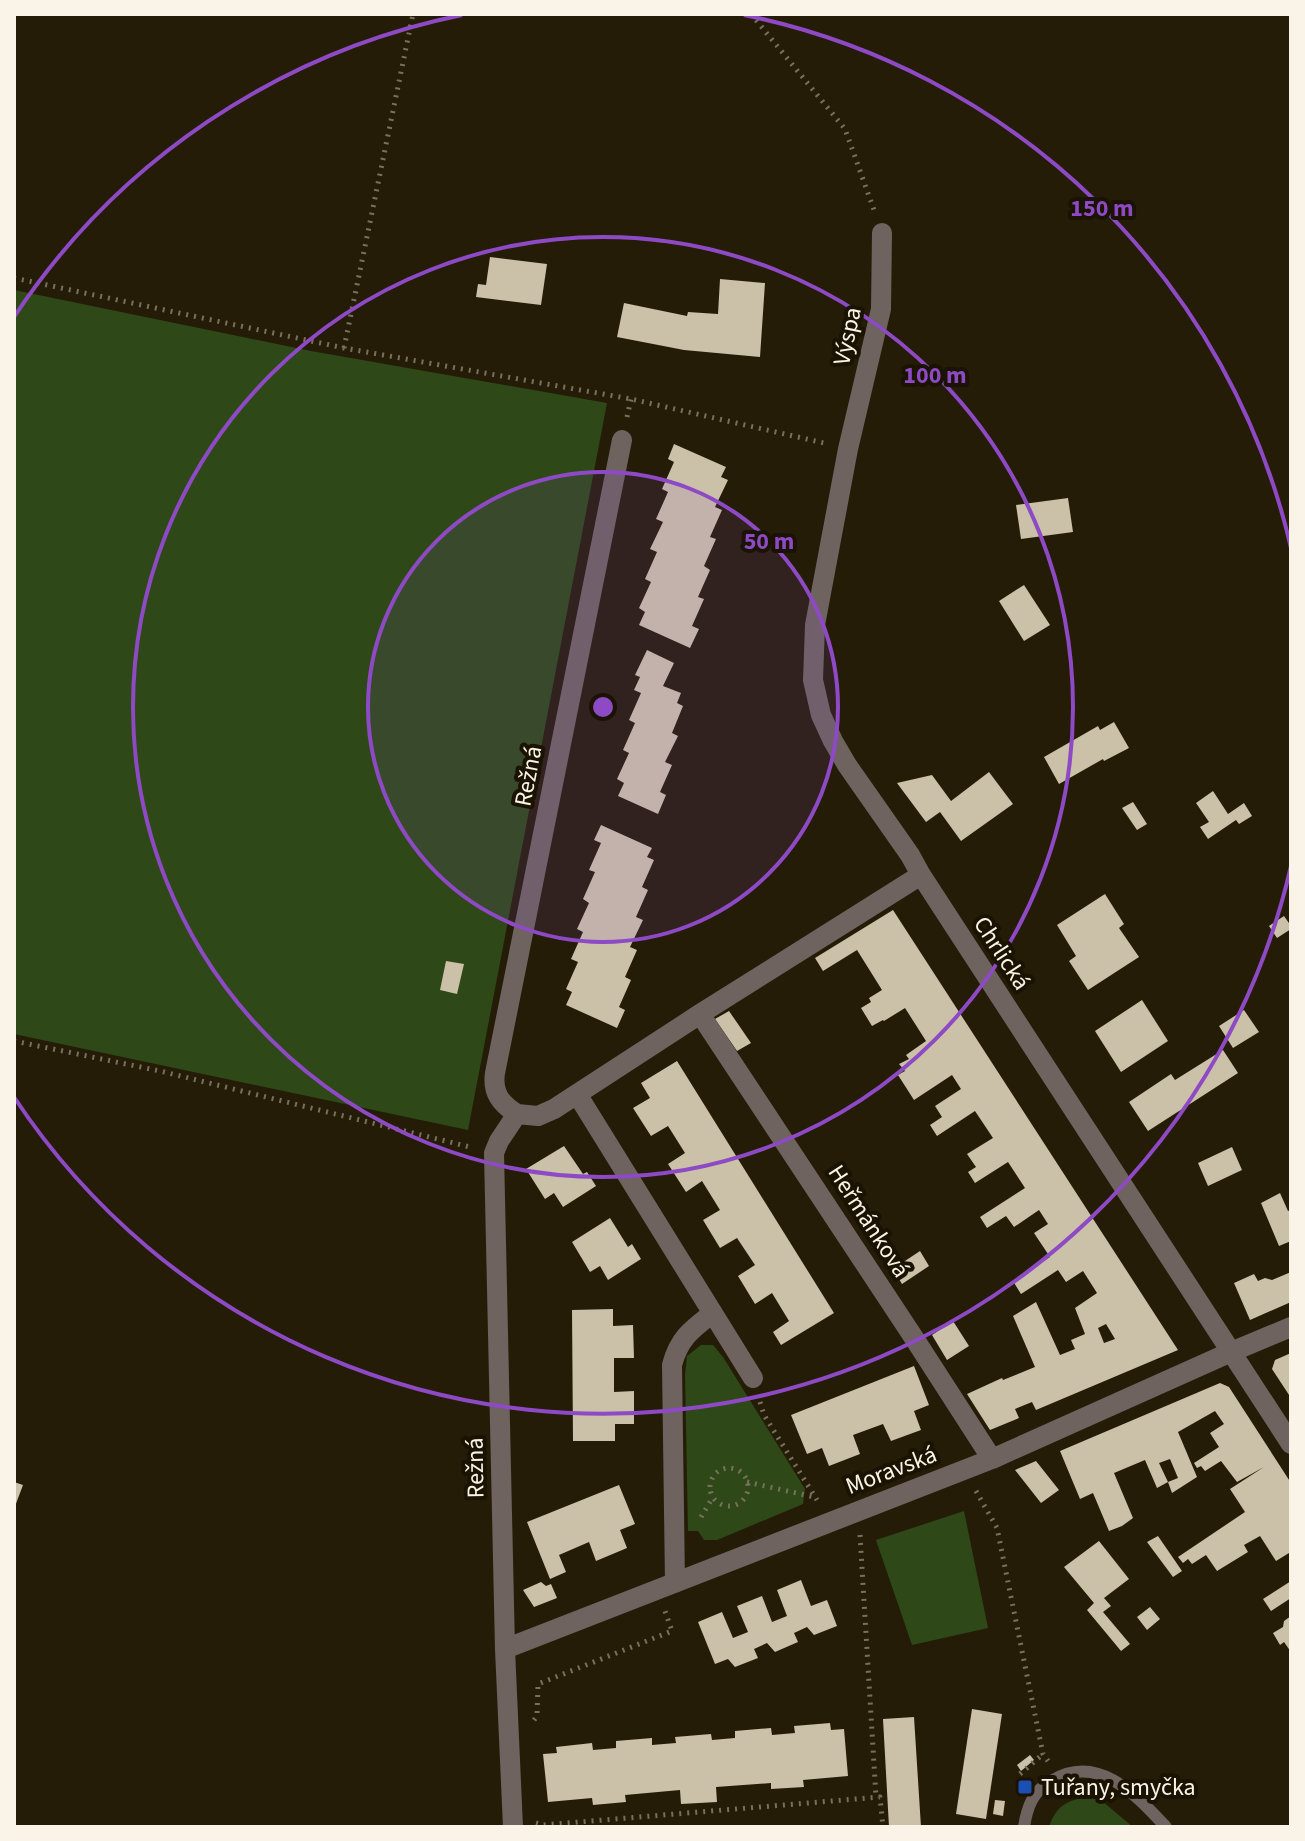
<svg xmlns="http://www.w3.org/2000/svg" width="1305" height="1841" font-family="'Source Sans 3',sans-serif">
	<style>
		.green { fill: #2e4917 }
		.building { fill: #cbc0a8; fill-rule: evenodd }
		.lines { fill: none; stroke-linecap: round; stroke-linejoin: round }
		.path { stroke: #78705f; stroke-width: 5; stroke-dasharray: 2 6; stroke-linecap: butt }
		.service { stroke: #6e635f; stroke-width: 12 }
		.minor { stroke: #6e635f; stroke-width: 20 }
		.ring { fill: none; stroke: #8e4ac5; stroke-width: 4 }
		.transit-dot { fill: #1a4fb4; stroke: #1b1302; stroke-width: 3 }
		.labels { text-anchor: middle; stroke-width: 8; stroke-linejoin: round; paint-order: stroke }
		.street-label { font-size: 24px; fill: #faf4e8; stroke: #1b1302 }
		.poi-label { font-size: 24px; fill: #faf4e8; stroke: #1b1302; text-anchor: start }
		.centre { fill: #8e4ac5; stroke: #1b1302; stroke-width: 4 }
		.ring-label { font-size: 24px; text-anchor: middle; font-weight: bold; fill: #8e4ac5; stroke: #1b1302; stroke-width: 8; stroke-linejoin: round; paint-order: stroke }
	</style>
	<rect width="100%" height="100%" fill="#251c08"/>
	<path class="green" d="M 14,290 L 311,351 L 607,403 L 468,1130 L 14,1034 Z
		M 701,1345 L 713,1345 L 723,1357 L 805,1489 L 803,1504 L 717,1540 L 704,1540 L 698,1531 L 688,1531 L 685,1375 L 687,1356 Z
		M 964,1511 L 988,1628 L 912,1645 L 876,1540 Z
		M 1088,1797 L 1102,1801 L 1133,1827 L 1049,1827 C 1056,1806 1067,1800 1088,1797 Z"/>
	<path class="building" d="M 490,257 L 547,264 L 541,305 L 476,297 L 478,284 L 486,285 Z
		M 720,279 L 765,283 L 760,357 L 684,350 L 617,337 L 624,303 L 687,316 L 688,312 L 718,314 Z
		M 674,444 L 726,467 L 721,477 L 728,480 L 715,507 L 722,510 L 710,537 L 716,539 L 704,566 L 710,570 L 698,597 L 704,599 L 692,626 L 699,629 L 690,648 L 639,625 L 645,612 L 639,608 L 651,582 L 645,579 L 657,552 L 650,549 L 663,522 L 656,519 L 668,492 L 662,489 L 674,462 L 668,459 Z
		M 1068,498 L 1073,532 L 1021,539 L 1016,505 Z
		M 1024,585 L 1050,625 L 1024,641 L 999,601 Z
		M 647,650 L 674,663 L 663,686 L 681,693 L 677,703 L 683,706 L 672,733 L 678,736 L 665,762 L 672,765 L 660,792 L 666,795 L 658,814 L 618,796 L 624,783 L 617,779 L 629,753 L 623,750 L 635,723 L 629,720 L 641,693 L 634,690 L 640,677 L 635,675 Z
		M 1114,722 L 1129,748 L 1104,761 L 1103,759 L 1059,784 L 1044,757 L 1098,726 L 1100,730 Z
		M 989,772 L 1013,804 L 961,841 L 940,812 L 926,822 L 897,783 L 932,775 L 951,801 Z
		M 1213,791 L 1228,814 L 1244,803 L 1252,816 L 1239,824 L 1236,820 L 1208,839 L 1200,827 L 1209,822 L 1196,803 Z
		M 1133,802 L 1147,824 L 1137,830 L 1122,808 Z
		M 601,825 L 652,848 L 647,857 L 654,860 L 642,887 L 648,890 L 636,917 L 643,920 L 630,947 L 637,950 L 625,977 L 631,980 L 619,1007 L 625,1010 L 617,1028 L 566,1005 L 572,992 L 566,989 L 578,962 L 571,959 L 583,932 L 577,929 L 589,903 L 583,899 L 595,872 L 589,870 L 601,843 L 594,840 Z
		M 1105,894 L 1124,924 L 1119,928 L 1139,957 L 1088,990 L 1069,961 L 1076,956 L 1057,925 Z
		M 893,910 L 1178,1350 L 1036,1410 L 1032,1402 L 1015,1409 L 1019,1418 L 990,1430 L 967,1394 L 1002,1378 L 1003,1380 L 1035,1367 L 1013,1316 L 1036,1302 L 1060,1355 L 1075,1349 L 1071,1340 L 1085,1334 L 1075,1308 L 1097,1293 L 1083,1271 L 1066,1282 L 1058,1270 L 1021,1294 L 1013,1281 L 1050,1257 L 1034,1233 L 1048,1224 L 1039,1210 L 1014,1227 L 1006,1216 L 987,1228 L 980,1217 L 1025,1188 L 1008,1162 L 975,1183 L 968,1172 L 976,1167 L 967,1154 L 993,1138 L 975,1111 L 937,1136 L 930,1125 L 942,1117 L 935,1106 L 961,1089 L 952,1075 L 914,1100 L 898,1075 L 905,1071 L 899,1064 L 909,1059 L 906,1055 L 926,1041 L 905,1008 L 884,1021 L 883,1020 L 872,1026 L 861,1008 L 871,1002 L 869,998 L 882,990 L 857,950 L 823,971 L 815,958 ZM 1106,1324 L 1115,1339 L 1104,1343 L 1098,1328 Z
		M 1284,916 L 1291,926 L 1291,929 L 1277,938 L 1269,926 Z
		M 446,961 L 464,964 L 457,994 L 440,990 Z
		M 1142,1000 L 1168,1041 L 1121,1072 L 1095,1031 Z
		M 1244,1010 L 1259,1032 L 1233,1048 L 1219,1026 Z
		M 729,1011 L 751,1043 L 737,1051 L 715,1019 Z
		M 1223,1050 L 1238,1073 L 1148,1131 L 1129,1102 L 1171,1074 L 1175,1080 Z
		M 677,1061 L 834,1313 L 781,1345 L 773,1332 L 789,1321 L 772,1293 L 755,1304 L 738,1276 L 755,1265 L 737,1238 L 720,1248 L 703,1220 L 720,1210 L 702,1181 L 686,1192 L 668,1164 L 685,1153 L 668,1126 L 651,1136 L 633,1108 L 650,1098 L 641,1083 Z
		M 564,1146 L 583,1174 L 587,1172 L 596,1186 L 563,1207 L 554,1193 L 545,1199 L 526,1169 Z
		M 1232,1147 L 1242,1170 L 1208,1186 L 1198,1163 Z
		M 1280,1193 L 1288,1211 L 1291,1210 L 1291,1241 L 1279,1246 L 1261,1203 Z
		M 610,1218 L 628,1247 L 632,1244 L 641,1259 L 608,1280 L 600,1266 L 590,1272 L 572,1242 Z
		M 920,1251 L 929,1266 L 902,1284 L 893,1269 Z
		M 1291,1272 L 1291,1302 L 1250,1320 L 1234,1283 L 1254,1274 L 1258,1281 L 1265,1278 L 1272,1280 Z
		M 613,1309 L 613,1326 L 633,1325 L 634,1358 L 614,1358 L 614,1392 L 634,1391 L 634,1424 L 615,1424 L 615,1441 L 573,1441 L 572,1310 Z
		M 953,1321 L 969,1346 L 947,1360 L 932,1335 Z
		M 1291,1353 L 1291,1398 L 1272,1369 L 1275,1360 Z
		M 914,1366 L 929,1405 L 914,1411 L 921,1430 L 891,1441 L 883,1424 L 853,1435 L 860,1454 L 829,1466 L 822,1448 L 807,1454 L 791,1415 Z
		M 1220,1383 L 1229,1387 L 1291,1483 L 1291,1556 L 1289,1553 L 1276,1561 L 1260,1536 L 1244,1545 L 1248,1552 L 1217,1571 L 1206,1555 L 1192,1564 L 1188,1559 L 1183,1563 L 1178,1557 L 1245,1512 L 1230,1489 L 1264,1467 L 1237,1482 L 1221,1461 L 1205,1471 L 1201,1466 L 1197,1468 L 1194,1463 L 1219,1447 L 1210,1433 L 1224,1424 L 1215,1411 L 1178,1432 L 1197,1477 L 1172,1493 L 1168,1482 L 1157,1488 L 1145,1460 L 1114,1473 L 1133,1518 L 1122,1526 L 1109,1531 L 1093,1493 L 1080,1499 L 1060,1451 ZM 1170,1459 L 1178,1478 L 1168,1482 L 1159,1463 Z
		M 1036,1461 L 1059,1490 L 1041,1503 L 1015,1470 Z
		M 14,1482 L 23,1485 L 14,1509 Z
		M 619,1485 L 635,1524 L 620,1530 L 627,1548 L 596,1561 L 589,1542 L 559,1555 L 566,1572 L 550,1579 L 527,1522 Z
		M 1158,1536 L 1182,1571 L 1173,1577 L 1147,1542 Z
		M 1099,1541 L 1129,1579 L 1104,1598 L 1111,1606 L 1103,1612 L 1130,1644 L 1121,1651 L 1087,1610 L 1094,1603 L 1064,1567 Z
		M 801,1580 L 811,1606 L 827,1600 L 837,1626 L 814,1635 L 807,1627 L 794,1633 L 798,1642 L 775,1652 L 767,1643 L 754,1649 L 758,1658 L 735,1667 L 728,1659 L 715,1664 L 698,1622 L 722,1612 L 733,1638 L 748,1632 L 737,1606 L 762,1596 L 772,1622 L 787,1616 L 777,1590 Z
		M 1291,1581 L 1291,1598 L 1271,1611 L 1263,1599 Z
		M 541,1582 L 546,1586 L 551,1584 L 557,1598 L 534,1607 L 523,1590 Z
		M 1150,1607 L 1160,1619 L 1147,1630 L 1137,1617 Z
		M 1291,1616 L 1291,1652 L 1284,1642 L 1280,1645 L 1273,1633 L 1283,1627 L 1284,1621 Z
		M 972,1709 L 1002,1714 L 986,1819 L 956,1814 Z
		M 914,1717 L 921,1827 L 889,1827 L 883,1719 Z
		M 830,1723 L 831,1730 L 844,1729 L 848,1776 L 803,1780 L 804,1787 L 771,1789 L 771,1783 L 716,1787 L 717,1802 L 681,1804 L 680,1790 L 625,1795 L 626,1802 L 593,1805 L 592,1798 L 548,1802 L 543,1754 L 557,1753 L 556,1747 L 592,1743 L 593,1750 L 616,1748 L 616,1741 L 652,1738 L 652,1745 L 676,1743 L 675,1737 L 711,1734 L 712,1740 L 735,1738 L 735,1731 L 771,1728 L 772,1735 L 795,1733 L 794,1726 Z
		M 1030,1755 L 1034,1760 L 1021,1771 L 1017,1765 Z
		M 995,1800 L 1005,1801 L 1003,1816 L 993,1814 Z"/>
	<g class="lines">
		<path class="path" d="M 751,14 L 845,129 L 874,210
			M 14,278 L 344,348 L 631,399 L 824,443
			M 344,348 L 413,14
			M 627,417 L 631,399
			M 14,1041 L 160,1071 L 470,1147
			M 760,1402 L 764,1415 L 817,1500
			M710 1487a19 19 0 1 1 38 0a19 19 0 1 1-38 0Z
			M 747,1482 L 814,1497
			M 976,1491 L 997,1528 L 1043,1754 L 1048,1761
			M 701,1517 L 713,1497
			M 860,1535 L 876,1797
			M 534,1720 L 537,1716 L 538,1684 L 672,1631 L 665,1611
			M 1020,1774 L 1043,1754
			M 536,1823 L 543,1825 L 880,1797 L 883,1827"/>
		<path class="service" d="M 1024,1827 C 1027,1807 1033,1791 1051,1781 C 1098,1752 1136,1795 1166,1827"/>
		<path class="minor" d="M 882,233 L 881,309 L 848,449 L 815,625 L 813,680 L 821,715 L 833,741 L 847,765 L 910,855 L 921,875 L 1291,1444
			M 700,1014 L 914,1338 L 992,1459
			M 577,1094 L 753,1378
			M 517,1114 C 501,1104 492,1093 495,1073 L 622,440
			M 675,1583 L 672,1365 C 679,1338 692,1329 713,1313
			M 505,1649 L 992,1459 L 1231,1352 L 1291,1327
			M 513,1827 L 505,1649 L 494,1153 L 499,1141 L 517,1114 L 538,1116 L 554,1109 L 700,1014 L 921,875"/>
	</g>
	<circle cx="603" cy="707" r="235" fill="#8e4ac5" fill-opacity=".12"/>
	<g class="ring">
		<circle cx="603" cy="707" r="235"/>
		<circle cx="603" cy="707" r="470"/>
		<path d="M1291 866A706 706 0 0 1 14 1097M14 317A706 706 0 0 1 462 15M744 15A706 706 0 0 1 1291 548"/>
	</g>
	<rect class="transit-dot" x="1017" y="1779" width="16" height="16" rx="4"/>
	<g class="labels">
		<g class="street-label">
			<text transform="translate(847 336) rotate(-78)" y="8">Výspa</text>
			<text transform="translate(528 776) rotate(-79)" y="8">Režná</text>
			<text transform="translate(1002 953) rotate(57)" y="8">Chrlická</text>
			<text transform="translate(869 1221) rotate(57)" y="8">Heřmánková</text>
			<text transform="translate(475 1468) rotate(-91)" y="8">Režná</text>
			<text transform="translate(891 1470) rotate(-21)" y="8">Moravská</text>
		</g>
		<g class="poi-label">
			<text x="1041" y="1795">Tuřany, smyčka</text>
		</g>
	</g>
	<circle cx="603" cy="707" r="12" class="centre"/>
	<g class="ring-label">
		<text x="1102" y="216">150 m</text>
		<text x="935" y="383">100 m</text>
		<text x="769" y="549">50 m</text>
	</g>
	<rect width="1305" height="1841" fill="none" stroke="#faf4e8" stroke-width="32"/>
</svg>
